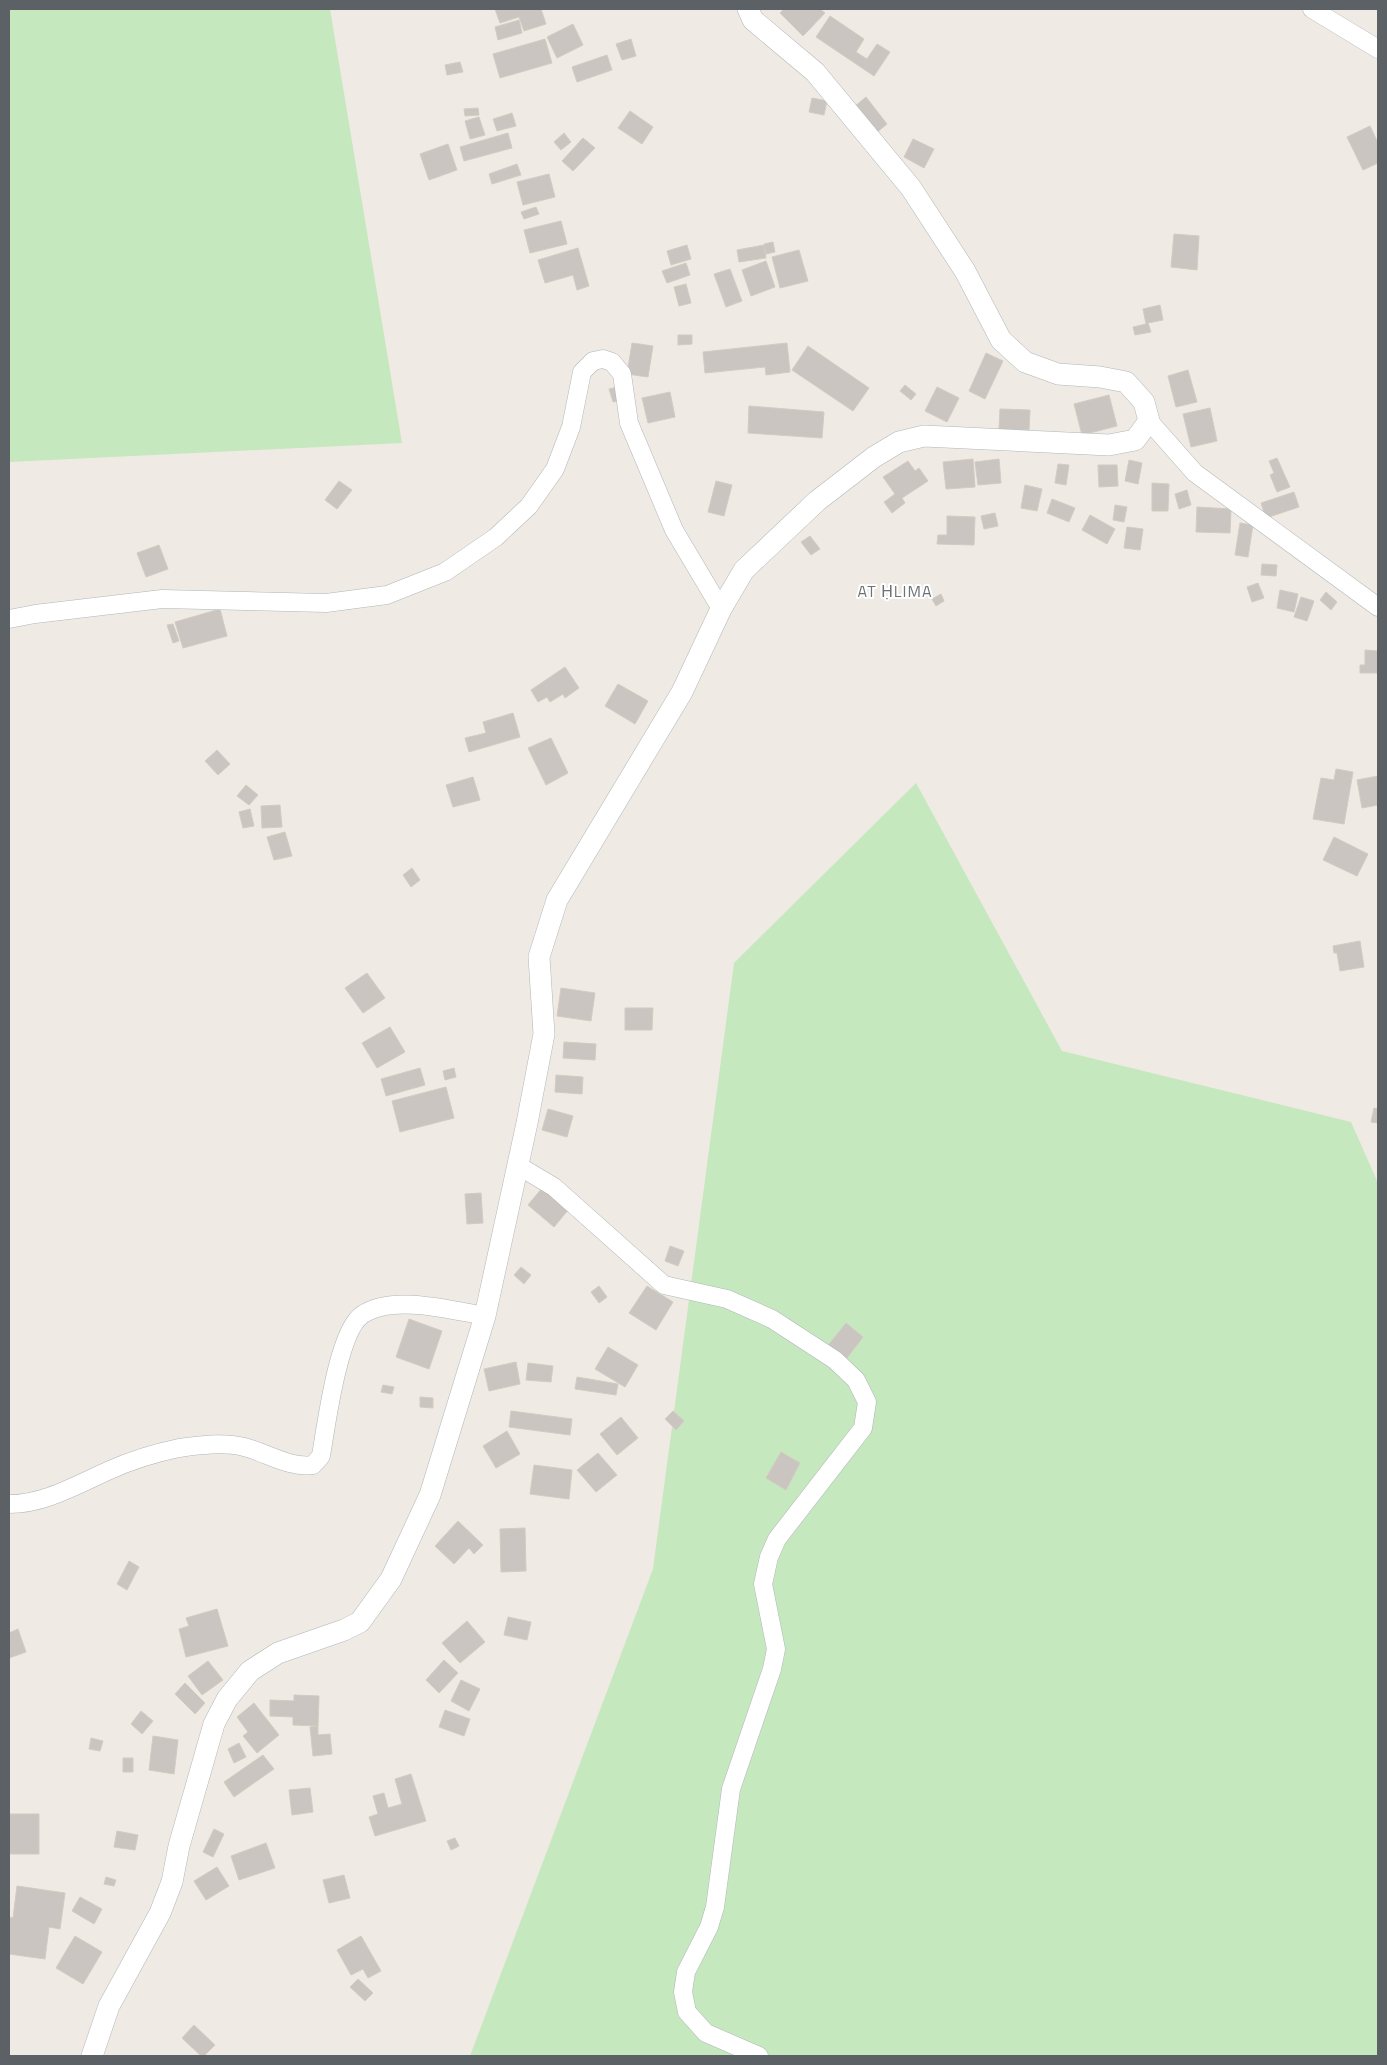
<svg xmlns="http://www.w3.org/2000/svg" width="1387" height="2065" font-family="'Titillium Web',sans-serif">
	<style>
		.green { fill: #c5e8be }
		.building { fill: #cac5c0; stroke: #d4cbc1 }
		.lines { fill: none; stroke-linecap: round; stroke-linejoin: round }
		.minor-casing { stroke: #b1b6b9; stroke-width: 19 }
		.tertiary-casing { stroke: #b1b6b9; stroke-width: 22 }
		.minor { stroke: #fff; stroke-width: 18 }
		.tertiary { stroke: #fff; stroke-width: 21 }
		.labels { text-anchor: middle; stroke-width: 4; stroke-linejoin: round; paint-order: stroke }
		.quarter-label { font-size: 16px; letter-spacing: 1px; fill: #6c7377; stroke: #fff }
	</style>
	<rect width="100%" height="100%" fill="#efeae3"/>
	<path class="green" d="M 9,9 L 330,9 L 402,443 L 9,462 Z
		M 916,783 L 1062,1051 L 1351,1122 L 1378,1183 L 1378,2056 L 470,2056 L 653,1569 L 734,963 Z"/>
	<path class="building" d="M 495,9 L 541,9 L 546,24 L 524,31 L 519,17 L 500,23 Z
		M 784,9 L 820,9 L 825,13 L 803,36 L 780,13 Z
		M 830,16 L 864,39 L 856,52 L 867,59 L 877,44 L 890,52 L 874,76 L 816,37 Z
		M 519,20 L 522,33 L 498,40 L 495,27 Z
		M 573,24 L 583,45 L 557,58 L 547,37 Z
		M 545,39 L 552,63 L 500,78 L 493,54 Z
		M 631,39 L 636,56 L 622,60 L 616,44 Z
		M 607,55 L 612,70 L 577,82 L 572,67 Z
		M 460,62 L 463,72 L 447,75 L 445,65 Z
		M 866,97 L 887,124 L 875,134 L 854,107 Z
		M 812,98 L 827,101 L 824,115 L 809,112 Z
		M 478,108 L 479,115 L 465,116 L 464,109 Z
		M 630,111 L 653,127 L 642,144 L 618,128 Z
		M 512,113 L 516,126 L 497,131 L 493,119 Z
		M 479,117 L 485,135 L 470,139 L 465,121 Z
		M 1370,126 L 1378,143 L 1378,163 L 1363,170 L 1347,137 Z
		M 508,133 L 512,148 L 464,161 L 460,147 Z
		M 564,133 L 571,142 L 561,150 L 554,142 Z
		M 583,138 L 595,148 L 573,171 L 562,161 Z
		M 913,139 L 934,149 L 924,168 L 904,157 Z
		M 448,144 L 457,170 L 429,180 L 420,154 Z
		M 517,164 L 521,175 L 492,184 L 489,174 Z
		M 549,174 L 555,197 L 523,205 L 517,182 Z
		M 536,207 L 539,214 L 524,219 L 521,212 Z
		M 561,221 L 567,244 L 530,253 L 524,230 Z
		M 1174,234 L 1199,236 L 1197,270 L 1171,267 Z
		M 773,242 L 775,252 L 766,254 L 764,244 Z
		M 687,245 L 691,259 L 671,265 L 667,251 Z
		M 764,245 L 766,258 L 739,262 L 737,250 Z
		M 578,248 L 589,286 L 577,290 L 573,275 L 545,283 L 538,260 Z
		M 799,250 L 808,281 L 780,288 L 772,257 Z
		M 766,261 L 775,287 L 751,296 L 742,270 Z
		M 686,263 L 690,275 L 667,283 L 662,271 Z
		M 730,269 L 742,301 L 726,307 L 714,274 Z
		M 686,284 L 691,303 L 679,306 L 674,287 Z
		M 1160,305 L 1163,320 L 1148,323 L 1151,332 L 1135,335 L 1133,327 L 1146,324 L 1143,309 Z
		M 678,335 L 692,335 L 692,344 L 678,345 Z
		M 632,343 L 653,346 L 648,377 L 627,374 Z
		M 787,343 L 790,372 L 766,375 L 765,367 L 705,373 L 703,352 Z
		M 808,346 L 869,388 L 853,411 L 792,370 Z
		M 986,353 L 1003,361 L 985,399 L 969,391 Z
		M 1188,370 L 1197,402 L 1176,407 L 1168,376 Z
		M 905,385 L 916,394 L 911,400 L 900,391 Z
		M 618,387 L 621,400 L 613,402 L 609,389 Z
		M 937,387 L 959,398 L 947,422 L 925,411 Z
		M 670,392 L 675,417 L 648,423 L 642,398 Z
		M 1109,395 L 1117,426 L 1082,435 L 1074,404 Z
		M 749,406 L 824,412 L 822,438 L 748,433 Z
		M 1210,408 L 1217,441 L 1191,447 L 1183,414 Z
		M 1000,409 L 1030,410 L 1029,430 L 999,429 Z
		M 1277,458 L 1290,487 L 1277,492 L 1270,475 L 1274,473 L 1269,461 Z
		M 973,459 L 975,487 L 946,489 L 943,462 Z
		M 999,459 L 1001,483 L 978,485 L 975,462 Z
		M 1129,460 L 1142,463 L 1138,484 L 1125,481 Z
		M 908,461 L 915,471 L 919,468 L 928,481 L 902,498 L 905,503 L 892,513 L 884,502 L 895,494 L 883,477 Z
		M 1058,464 L 1069,465 L 1066,485 L 1055,483 Z
		M 1098,465 L 1117,465 L 1118,486 L 1099,487 Z
		M 339,481 L 352,490 L 337,509 L 325,500 Z
		M 716,481 L 732,485 L 724,516 L 708,512 Z
		M 1152,483 L 1169,484 L 1168,511 L 1152,511 Z
		M 1025,485 L 1042,489 L 1037,511 L 1021,508 Z
		M 1187,490 L 1191,505 L 1179,509 L 1175,494 Z
		M 1294,492 L 1299,507 L 1266,518 L 1261,503 Z
		M 1052,499 L 1075,508 L 1069,522 L 1047,513 Z
		M 1115,505 L 1127,507 L 1124,522 L 1113,520 Z
		M 1197,507 L 1231,509 L 1230,533 L 1196,532 Z
		M 995,513 L 998,526 L 984,529 L 981,516 Z
		M 1090,515 L 1115,529 L 1107,544 L 1082,530 Z
		M 947,516 L 975,517 L 974,545 L 937,544 L 938,535 L 947,535 Z
		M 1240,523 L 1253,525 L 1248,557 L 1235,555 Z
		M 1127,527 L 1143,529 L 1140,550 L 1124,548 Z
		M 810,536 L 820,549 L 811,555 L 801,542 Z
		M 159,545 L 168,569 L 146,577 L 137,553 Z
		M 1262,564 L 1277,565 L 1276,576 L 1261,575 Z
		M 1258,583 L 1264,598 L 1252,602 L 1247,587 Z
		M 1280,590 L 1298,594 L 1294,612 L 1277,608 Z
		M 1326,592 L 1337,602 L 1331,610 L 1320,600 Z
		M 941,594 L 944,601 L 936,606 L 932,599 Z
		M 1301,597 L 1314,601 L 1307,621 L 1294,617 Z
		M 220,609 L 227,636 L 183,648 L 175,622 Z
		M 173,624 L 179,641 L 173,643 L 167,625 Z
		M 1365,650 L 1378,651 L 1378,673 L 1360,673 L 1360,665 L 1365,665 Z
		M 565,667 L 579,688 L 565,698 L 563,694 L 550,702 L 547,697 L 538,702 L 531,690 Z
		M 618,684 L 648,701 L 635,724 L 605,706 Z
		M 513,713 L 520,737 L 469,752 L 465,738 L 486,733 L 483,722 Z
		M 551,738 L 568,773 L 546,785 L 528,748 Z
		M 217,750 L 230,764 L 218,775 L 205,761 Z
		M 1336,769 L 1353,772 L 1344,824 L 1313,819 L 1321,778 L 1334,780 Z
		M 1378,776 L 1378,805 L 1362,808 L 1357,780 Z
		M 473,777 L 480,800 L 453,807 L 446,785 Z
		M 246,785 L 258,795 L 249,805 L 237,796 Z
		M 280,805 L 282,827 L 262,828 L 261,806 Z
		M 250,809 L 254,826 L 243,828 L 239,812 Z
		M 285,832 L 292,856 L 274,860 L 267,837 Z
		M 1334,837 L 1368,854 L 1357,876 L 1323,860 Z
		M 412,868 L 420,880 L 411,887 L 403,875 Z
		M 1360,941 L 1364,967 L 1340,971 L 1337,953 L 1334,953 L 1333,946 Z
		M 367,973 L 385,998 L 363,1013 L 345,988 Z
		M 561,988 L 595,993 L 591,1021 L 557,1016 Z
		M 625,1008 L 653,1008 L 652,1030 L 625,1030 Z
		M 390,1027 L 405,1052 L 377,1068 L 362,1043 Z
		M 564,1042 L 596,1044 L 595,1060 L 563,1058 Z
		M 420,1068 L 425,1085 L 386,1096 L 381,1079 Z
		M 454,1068 L 456,1077 L 445,1080 L 443,1071 Z
		M 556,1075 L 583,1077 L 582,1094 L 555,1092 Z
		M 446,1087 L 454,1118 L 400,1132 L 392,1101 Z
		M 1374,1108 L 1378,1109 L 1378,1123 L 1371,1122 Z
		M 548,1109 L 573,1116 L 567,1137 L 542,1130 Z
		M 543,1187 L 569,1209 L 554,1227 L 528,1205 Z
		M 481,1193 L 483,1223 L 467,1224 L 465,1194 Z
		M 670,1246 L 684,1251 L 678,1266 L 665,1261 Z
		M 521,1267 L 531,1275 L 524,1284 L 514,1275 Z
		M 599,1286 L 607,1297 L 599,1303 L 591,1292 Z
		M 647,1286 L 673,1302 L 656,1330 L 629,1313 Z
		M 409,1319 L 442,1331 L 429,1369 L 396,1357 Z
		M 846,1323 L 863,1337 L 844,1362 L 826,1348 Z
		M 608,1347 L 638,1365 L 625,1387 L 595,1369 Z
		M 516,1362 L 520,1384 L 489,1391 L 484,1369 Z
		M 528,1363 L 553,1366 L 551,1382 L 526,1380 Z
		M 577,1377 L 618,1384 L 616,1395 L 575,1389 Z
		M 383,1385 L 394,1387 L 392,1394 L 381,1392 Z
		M 420,1397 L 433,1398 L 433,1408 L 420,1407 Z
		M 511,1411 L 572,1419 L 570,1435 L 509,1427 Z
		M 673,1411 L 684,1421 L 676,1430 L 665,1419 Z
		M 621,1417 L 638,1438 L 617,1455 L 600,1434 Z
		M 507,1431 L 520,1454 L 496,1468 L 483,1446 Z
		M 781,1452 L 800,1463 L 786,1490 L 766,1478 Z
		M 598,1453 L 617,1475 L 596,1492 L 577,1470 Z
		M 534,1465 L 572,1470 L 569,1499 L 530,1494 Z
		M 458,1521 L 483,1545 L 474,1554 L 469,1548 L 454,1564 L 435,1546 Z
		M 525,1528 L 526,1571 L 501,1572 L 500,1529 Z
		M 129,1561 L 139,1567 L 127,1590 L 117,1584 Z
		M 217,1609 L 228,1646 L 186,1657 L 179,1629 L 189,1626 L 186,1618 Z
		M 508,1617 L 531,1622 L 527,1640 L 504,1635 Z
		M 467,1621 L 485,1642 L 460,1663 L 442,1643 Z
		M 18,1629 L 26,1652 L 9,1658 L 9,1633 Z
		M 444,1660 L 458,1673 L 439,1693 L 426,1680 Z
		M 208,1661 L 223,1680 L 202,1695 L 188,1676 Z
		M 461,1680 L 480,1689 L 469,1711 L 451,1701 Z
		M 185,1683 L 205,1703 L 195,1714 L 175,1694 Z
		M 294,1695 L 319,1696 L 318,1726 L 293,1725 L 293,1717 L 270,1716 L 270,1700 L 294,1701 Z
		M 254,1703 L 279,1735 L 257,1753 L 243,1736 L 248,1732 L 237,1717 Z
		M 445,1710 L 470,1719 L 464,1736 L 439,1727 Z
		M 141,1711 L 153,1721 L 142,1734 L 131,1724 Z
		M 318,1726 L 318,1735 L 330,1734 L 332,1754 L 313,1756 L 310,1727 Z
		M 153,1736 L 178,1740 L 174,1774 L 149,1770 Z
		M 91,1738 L 103,1741 L 100,1751 L 89,1749 Z
		M 239,1743 L 246,1757 L 234,1763 L 228,1749 Z
		M 263,1755 L 274,1769 L 234,1797 L 224,1782 Z
		M 123,1758 L 133,1758 L 133,1772 L 123,1772 Z
		M 411,1774 L 426,1821 L 375,1836 L 369,1817 L 378,1814 L 373,1796 L 384,1793 L 388,1808 L 402,1804 L 395,1779 Z
		M 310,1788 L 313,1812 L 292,1815 L 289,1790 Z
		M 9,1814 L 39,1814 L 39,1854 L 9,1854 Z
		M 214,1829 L 224,1834 L 213,1857 L 203,1852 Z
		M 117,1831 L 138,1835 L 135,1850 L 114,1847 Z
		M 455,1838 L 459,1846 L 451,1850 L 447,1841 Z
		M 266,1843 L 275,1868 L 239,1880 L 231,1856 Z
		M 217,1867 L 229,1886 L 206,1900 L 194,1881 Z
		M 344,1875 L 350,1898 L 329,1903 L 323,1880 Z
		M 106,1877 L 116,1880 L 114,1886 L 104,1884 Z
		M 17,1886 L 65,1893 L 60,1929 L 49,1927 L 45,1959 L 9,1954 L 9,1917 L 13,1918 Z
		M 80,1897 L 102,1909 L 94,1924 L 72,1911 Z
		M 75,1936 L 102,1952 L 83,1984 L 56,1968 Z
		M 361,1936 L 381,1971 L 368,1978 L 363,1969 L 351,1975 L 337,1950 Z
		M 358,1979 L 373,1993 L 365,2001 L 350,1987 Z
		M 194,2025 L 215,2045 L 204,2056 L 201,2056 L 182,2038 Z"/>
	<g class="lines">
		<defs>
			<path id="minor" d="M 1312,9 L 1378,49
				M 1149,421 L 1195,473 L 1378,607
				M 9,619 L 35,614 L 162,599 L 326,603 L 387,595 L 445,572 L 496,537 L 529,506 L 555,469 L 571,427 L 582,372 L 593,361 L 603,359 L 612,362 L 622,374 L 629,423 L 674,530 L 721,609
				M 517,1165 L 554,1187 L 664,1285 L 727,1299 L 772,1319 L 835,1360 L 856,1380 L 867,1402 L 863,1428 L 777,1539 L 769,1557 L 763,1584 L 776,1649 L 772,1669 L 731,1789 L 715,1907 L 709,1927 L 686,1972 L 683,1992 L 687,2012 L 706,2033 L 759,2056
				M 9,1504 C 45,1504 78,1484 110,1470 C 132,1460 155,1453 179,1448 C 200,1445 223,1442 244,1447 C 268,1453 288,1468 313,1465 L 321,1456 C 326,1427 338,1331 362,1315 C 392,1294 451,1310 485,1316"/>
			<path id="tertiary" d="M 92,2056 L 109,2006 L 160,1913 L 172,1882 L 179,1846 L 214,1724 L 227,1699 L 250,1671 L 278,1653 L 344,1630 L 360,1622 L 391,1579 L 430,1495 L 485,1316 L 527,1123 L 544,1034 L 539,957 L 557,900 L 682,692 L 721,609 L 744,570 L 817,501 L 874,457 L 899,442 L 924,436 L 1109,445 L 1135,440 L 1149,421 L 1144,402 L 1126,382 L 1100,377 L 1058,374 L 1025,362 L 1001,340 L 965,271 L 911,188 L 815,72 L 753,20 L 748,9"/>
		</defs>
		<use href="#minor" class="minor-casing"/>
		<use href="#tertiary" class="tertiary-casing"/>
		<use href="#minor" class="minor"/>
		<use href="#tertiary" class="tertiary"/>
	</g>
	<g class="labels">
		<g class="quarter-label">
			<text x="895" y="597">AT ḤLIMA</text>
		</g>
	</g>
	<rect width="1387" height="2065" fill="none" stroke="#5b6165" stroke-width="20"/>
</svg>
